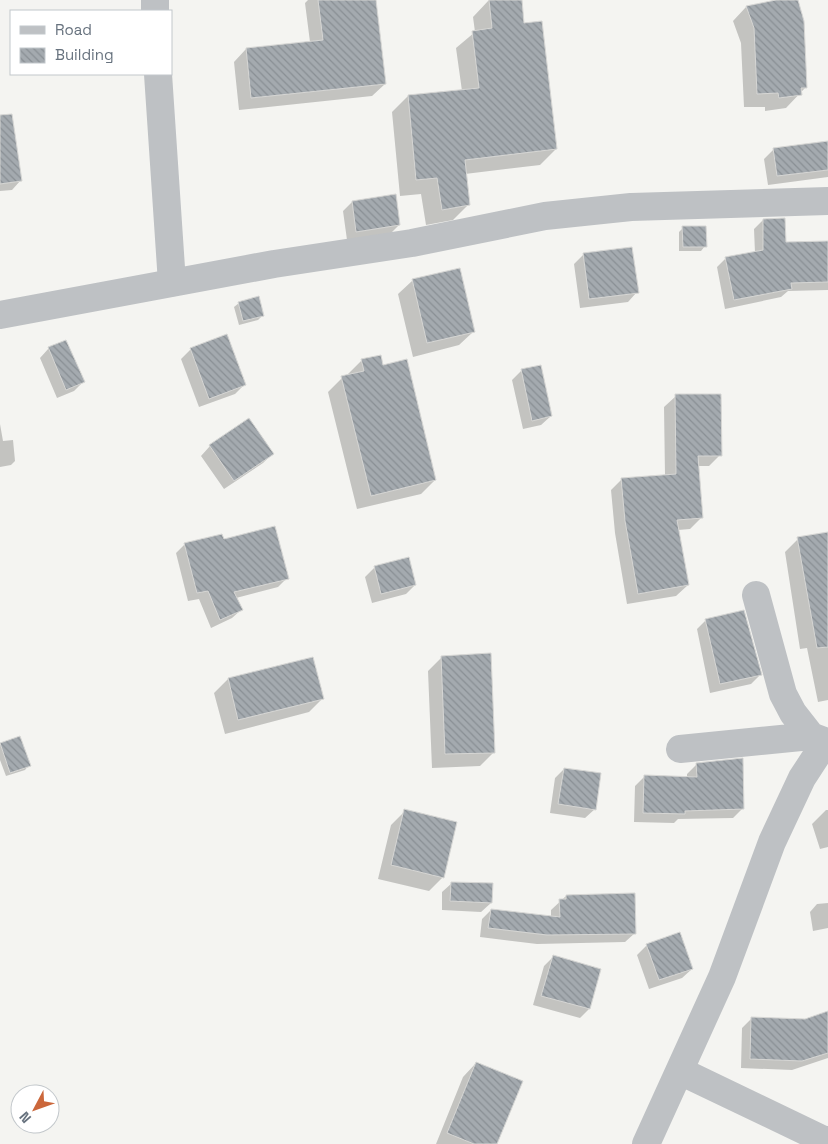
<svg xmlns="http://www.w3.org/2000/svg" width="828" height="1144" font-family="'Space Grotesk',sans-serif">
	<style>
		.shadow { fill: #0003 }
		.building { fill: url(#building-back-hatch); stroke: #d6d6d4 }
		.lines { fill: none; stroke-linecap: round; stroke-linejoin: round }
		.minor { stroke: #bec1c4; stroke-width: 28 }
	</style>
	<defs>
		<pattern id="building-back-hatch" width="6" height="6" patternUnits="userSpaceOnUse" patternTransform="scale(1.25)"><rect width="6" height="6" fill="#a4aaaf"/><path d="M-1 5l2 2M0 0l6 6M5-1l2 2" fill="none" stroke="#898f94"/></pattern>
	</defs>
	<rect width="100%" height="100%" fill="#f4f4f1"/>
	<path class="shadow" d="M 308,0 L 374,0 L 385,84 L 372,96 L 239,110 L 234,62 L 246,49 L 310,42 L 305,3 Z
		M 489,0 L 520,0 L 523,25 L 556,149 L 540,165 L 465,174 L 469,204 L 453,220 L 426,225 L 421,194 L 400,196 L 392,112 L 408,96 L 462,91 L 456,48 L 475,32 L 473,17 Z
		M 783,0 L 797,0 L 805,88 L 786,108 L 765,111 L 765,107 L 744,107 L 741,43 L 733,21 L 746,7 Z
		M 0,124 L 21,180 L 12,190 L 0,191 Z
		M 828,142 L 828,177 L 768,185 L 764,159 L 774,149 Z
		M 394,196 L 399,225 L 390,234 L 347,240 L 343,211 L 352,202 Z
		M 763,220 L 785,243 L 828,242 L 828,290 L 788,291 L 781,297 L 725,309 L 717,267 L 726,258 L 755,253 L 754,229 Z
		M 683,228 L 705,246 L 701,251 L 679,251 L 679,232 Z
		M 584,254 L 637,292 L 628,302 L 580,308 L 574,264 Z
		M 412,281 L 473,332 L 459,345 L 413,357 L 398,294 Z
		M 239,303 L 263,315 L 258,320 L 239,325 L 234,307 Z
		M 226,336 L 245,384 L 235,394 L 199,407 L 181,359 L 190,350 Z
		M 49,348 L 83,382 L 74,391 L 57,398 L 40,358 Z
		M 362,360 L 383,366 L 435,480 L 421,494 L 357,509 L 328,392 L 342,378 L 348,376 L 348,374 Z
		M 540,366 L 551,416 L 541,425 L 523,429 L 512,380 L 521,371 Z
		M 676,396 L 720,455 L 709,466 L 697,466 L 702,517 L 690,529 L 678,530 L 688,585 L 676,596 L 627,604 L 615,533 L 611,490 L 622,479 L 665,476 L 664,407 Z
		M 249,420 L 272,454 L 263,463 L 224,489 L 201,456 L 210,446 Z
		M 0,424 L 3,441 L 13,440 L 15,461 L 11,465 L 0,467 Z
		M 828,534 L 828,700 L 818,702 L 807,648 L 800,649 L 785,552 L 798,539 Z
		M 223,540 L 287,578 L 278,587 L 236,598 L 241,610 L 232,618 L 211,628 L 199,599 L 188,601 L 176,553 L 185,544 Z
		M 375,567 L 415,585 L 406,594 L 372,603 L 365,577 Z
		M 706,620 L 760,675 L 751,684 L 710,693 L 697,629 Z
		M 442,657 L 494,752 L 480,766 L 432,768 L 428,671 Z
		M 228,679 L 323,698 L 309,712 L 225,734 L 214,693 Z
		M 19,738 L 29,765 L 25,770 L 6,776 L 0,760 L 0,745 Z
		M 697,764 L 743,808 L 733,818 L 678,819 L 674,823 L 634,822 L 635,786 L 645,776 L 687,778 L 687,774 Z
		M 564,769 L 595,809 L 585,818 L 550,813 L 555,778 Z
		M 826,810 L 828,810 L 828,847 L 820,849 L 812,824 Z
		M 405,811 L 443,877 L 429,891 L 378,879 L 391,825 Z
		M 452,883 L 491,903 L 481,912 L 442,910 L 442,892 Z
		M 566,896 L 635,933 L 625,942 L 537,944 L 480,937 L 482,919 L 491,910 L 551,917 L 551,910 Z
		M 828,903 L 828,928 L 813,931 L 810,912 L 817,904 Z
		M 647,945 L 692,969 L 682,978 L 649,989 L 637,955 Z
		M 553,957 L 600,970 L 589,1009 L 580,1018 L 533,1005 L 544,966 Z
		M 828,1012 L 828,1058 L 792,1070 L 741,1068 L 742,1028 L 752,1018 L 806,1020 Z
		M 476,1063 L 496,1144 L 436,1144 L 463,1077 Z"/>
	<path class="building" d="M 318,0 L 376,0 L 386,84 L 251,98 L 246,48 L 323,40 Z
		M 489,0 L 522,0 L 524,23 L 542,21 L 557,149 L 465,160 L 470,205 L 442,210 L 437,178 L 416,180 L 408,95 L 479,88 L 472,31 L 492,28 Z
		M 776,0 L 798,0 L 804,21 L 807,88 L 801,88 L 802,95 L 779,98 L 778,93 L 757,94 L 754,28 L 746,6 Z
		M 12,114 L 22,181 L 0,184 L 0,115 Z
		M 828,141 L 828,170 L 777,176 L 773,148 Z
		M 396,194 L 400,225 L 356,232 L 352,201 Z
		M 785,218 L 786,242 L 828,241 L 828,282 L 791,283 L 792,289 L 734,300 L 725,257 L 763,250 L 763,219 Z
		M 682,226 L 706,226 L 707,247 L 683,247 Z
		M 632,247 L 639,293 L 589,299 L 583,253 Z
		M 460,268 L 475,332 L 427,343 L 412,279 Z
		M 259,296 L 264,316 L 243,321 L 238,302 Z
		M 227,334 L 246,385 L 209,399 L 190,348 Z
		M 66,340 L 85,382 L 66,390 L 48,347 Z
		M 381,355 L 383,365 L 407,359 L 436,480 L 371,496 L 341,376 L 364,371 L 361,359 Z
		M 541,365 L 552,416 L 532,421 L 521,369 Z
		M 675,394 L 721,394 L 722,456 L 698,456 L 703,518 L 677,520 L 689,585 L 638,594 L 625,521 L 621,478 L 676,474 Z
		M 249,418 L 274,454 L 234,481 L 209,445 Z
		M 275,526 L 289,579 L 234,592 L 243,610 L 220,620 L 208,591 L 197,593 L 184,543 L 222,534 L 224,539 Z
		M 828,532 L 828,647 L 817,648 L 797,537 Z
		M 409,557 L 416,585 L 381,594 L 374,566 Z
		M 744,610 L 762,675 L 720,684 L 705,619 Z
		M 491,653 L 495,753 L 445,754 L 441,656 Z
		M 313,657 L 324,699 L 238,720 L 228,678 Z
		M 20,736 L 31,766 L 10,773 L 0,743 Z
		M 743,758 L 744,809 L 685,811 L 685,814 L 643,813 L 644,775 L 697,777 L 696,763 Z
		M 564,768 L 601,773 L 596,810 L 558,804 Z
		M 404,809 L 457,822 L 444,878 L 391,865 Z
		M 451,882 L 493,883 L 492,903 L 450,901 Z
		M 635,893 L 636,934 L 547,935 L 488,928 L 491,909 L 560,917 L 559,899 L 566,899 L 566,895 Z
		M 680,932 L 693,969 L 659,980 L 646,944 Z
		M 553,955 L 601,969 L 590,1009 L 541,996 Z
		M 828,1011 L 828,1053 L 802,1061 L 750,1059 L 751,1017 L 805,1019 Z
		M 476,1062 L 523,1081 L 497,1144 L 474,1144 L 447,1133 Z"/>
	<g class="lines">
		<path class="minor" d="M 155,0 L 155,11
			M 158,74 L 172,283
			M 0,315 L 274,264 L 412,243 L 545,216 L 631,207 L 828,201
			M 756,595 L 783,694 L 793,713 L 811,736
			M 680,749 L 811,736 L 824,741
			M 680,1071 L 824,1140 L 828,1140
			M 646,1144 L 722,977 L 772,842 L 802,778 L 821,749 L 828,742"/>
	</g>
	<rect x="10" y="10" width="162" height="65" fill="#ffffff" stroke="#c2c7cb"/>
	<rect x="20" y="26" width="25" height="8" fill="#bec1c4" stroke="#c2c7cb"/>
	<text x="55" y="35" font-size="15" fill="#67727e">Road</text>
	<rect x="20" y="48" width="25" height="15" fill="url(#building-back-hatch)" stroke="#c2c7cb"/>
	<text x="55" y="60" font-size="15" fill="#67727e">Building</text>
	<g transform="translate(35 1109) rotate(229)"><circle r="24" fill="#ffffff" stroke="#c2c7cb"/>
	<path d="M0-4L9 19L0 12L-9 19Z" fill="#cb673b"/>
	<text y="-8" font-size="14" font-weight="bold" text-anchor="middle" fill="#67727e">N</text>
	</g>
</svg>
